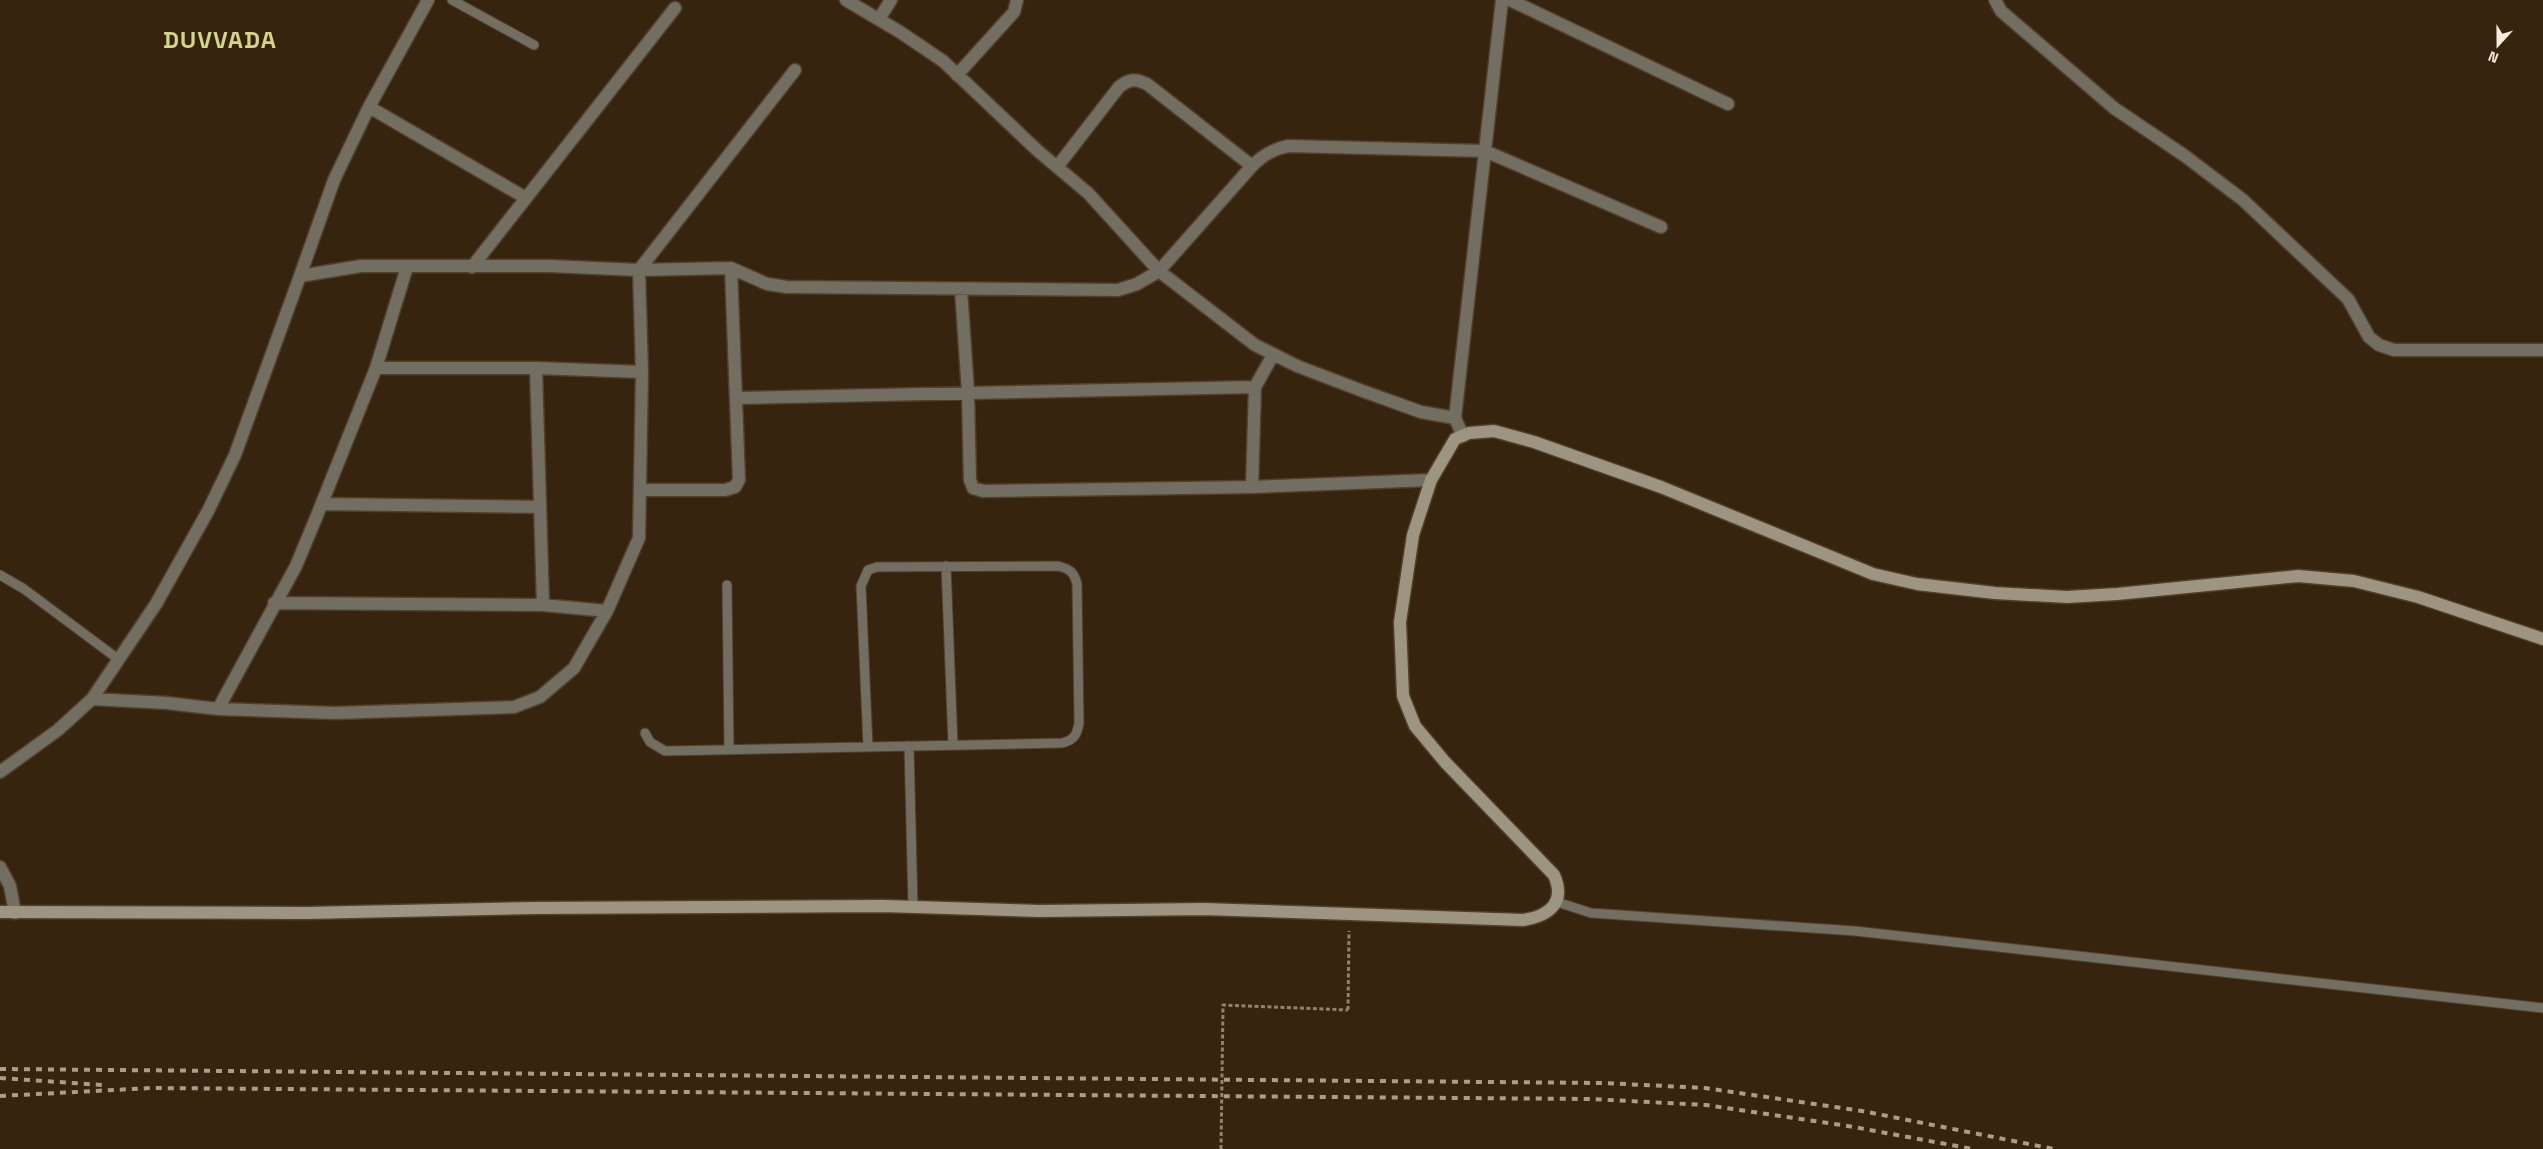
<svg xmlns="http://www.w3.org/2000/svg" width="2543" height="1149" font-family="'Space Grotesk',sans-serif">
	<style>
		.lines { fill: none; stroke-linecap: round; stroke-linejoin: round }
		.lane-casing { stroke: #51402b; stroke-width: 11 }
		.street-casing { stroke: #51402b; stroke-width: 15 }
		.secondary-casing { stroke: #51402b; stroke-width: 15 }
		.path { stroke: #918270; stroke-width: 3; stroke-dasharray: 4 2.5; stroke-linecap: butt }
		.lane { stroke: #726e61; stroke-width: 9 }
		.street { stroke: #726e61; stroke-width: 12 }
		.secondary { stroke: #9d9581; stroke-width: 12 }
		.rail { stroke: #ab9d8c; stroke-width: 4; stroke-dasharray: 6 6; stroke-linecap: butt }
		.path-bridge { stroke: #918270; stroke-width: 3; stroke-dasharray: 4 2.5; stroke-linecap: butt }
		.labels { text-anchor: middle; stroke-width: 4; stroke-linejoin: round; paint-order: stroke }
		.district-label { font-size: 24px; font-weight: bold; letter-spacing: 1px; fill: #d2d688; stroke: #36240e }
	</style>
	<rect width="100%" height="100%" fill="#36240e"/>
	<g class="lines">
		<defs>
			<path id="lane" d="M 452,0 L 534,45
				M 946,566 L 953,745
				M 0,575 L 24,589 L 118,659
				M 727,585 L 729,749
				M 645,733 L 650,742 L 665,751 L 1062,743 C 1074,740 1077,735 1079,723 L 1077,584 C 1074,572 1070,569 1058,566 L 877,567 L 868,570 L 861,586 L 868,747
				M 909,746 L 913,907
				M 1557,902 L 1591,913 L 1855,931 L 2543,1008"/>
			<path id="street" d="M 846,0 L 900,32 L 943,61 L 1038,151 L 1088,193 L 1159,271 L 1255,345 L 1297,366 L 1360,390 L 1421,412 L 1455,418 L 1463,436
				M 1502,0 L 1485,151 L 1661,227
				M 1510,0 L 1728,104
				M 1995,0 L 2001,11 L 2114,108 L 2185,156 L 2243,200 L 2348,299 L 2369,337 L 2379,345 L 2394,350 L 2543,350
				M 879,19 L 891,0
				M 957,75 L 1014,12 L 1017,0
				M 369,107 L 526,198
				M 1057,167 L 1119,87 C 1130,78 1136,79 1147,84 L 1252,166
				M 407,267 L 376,368 L 316,518 L 296,566 L 218,709 L 167,703 L 92,699 L 156,604 L 208,511 L 235,455 L 300,276 L 361,266 L 549,266 L 639,270 L 731,268 L 767,284 L 787,287 L 1118,290 L 1137,284 L 1159,271 L 1252,166 C 1263,155 1273,149 1288,146 L 1485,151 L 1455,418
				M 472,267 L 675,8
				M 300,276 L 334,180 L 369,107 L 428,0
				M 961,289 L 968,392 L 970,480 L 973,488 L 983,491 L 1252,487 L 1431,480
				M 376,368 L 536,368 L 642,372
				M 536,368 L 543,605
				M 737,398 L 1255,387
				M 1252,487 L 1255,387 L 1273,355
				M 640,490 L 725,490 L 735,487 L 739,480 L 731,268
				M 322,504 L 540,507
				M 274,603 L 543,605 L 607,611
				M 218,709 L 335,713 L 514,707 L 540,697 L 574,668 L 607,611 L 639,538 L 642,372 L 639,270 L 795,70
				M 0,772 L 58,730 L 92,699
				M 0,867 L 10,886 L 15,913"/>
			<path id="secondary" d="M 0,912 L 306,913 L 534,908 L 883,906 L 1040,911 L 1204,909 L 1523,920 C 1550,916 1566,902 1554,875 L 1445,762 L 1415,726 L 1403,696 L 1400,622 L 1413,535 L 1431,480 L 1455,439 L 1469,433 L 1494,431 L 1534,442 L 1661,487 L 1873,574 L 1917,584 L 1995,593 L 2067,597 L 2117,594 L 2298,576 L 2354,581 L 2418,597 L 2543,639"/>
		</defs>
		<use href="#lane" class="lane-casing"/>
		<use href="#street" class="street-casing"/>
		<use href="#secondary" class="secondary-casing"/>
		<path class="path" d="M 1348,1010 L 1349,931"/>
		<use href="#lane" class="lane"/>
		<use href="#street" class="street"/>
		<use href="#secondary" class="secondary"/>
		<path class="rail" d="M 0,1069 L 1604,1083 L 1705,1088 L 1862,1111 L 2054,1149
			M 0,1078 L 102,1085
			M 0,1096 L 151,1088 L 1591,1099 L 1706,1105 L 1848,1126 L 1973,1149"/>
		<path class="path-bridge" d="M 1221,1149 L 1223,1005 L 1348,1010"/>
	</g>
	<g class="labels">
		<g class="district-label">
			<text x="220" y="48">DUVVADA</text>
		</g>
	</g>
	<g transform="translate(2498 45) rotate(201)" stroke="#36240e" stroke-width="4" paint-order="stroke">
	<path d="M0-4L9 19L0 12L-9 19Z" fill="#f7ebde"/>
	<text y="-8" font-size="14" font-weight="bold" text-anchor="middle" fill="#f7ebde">N</text>
	</g>
</svg>
